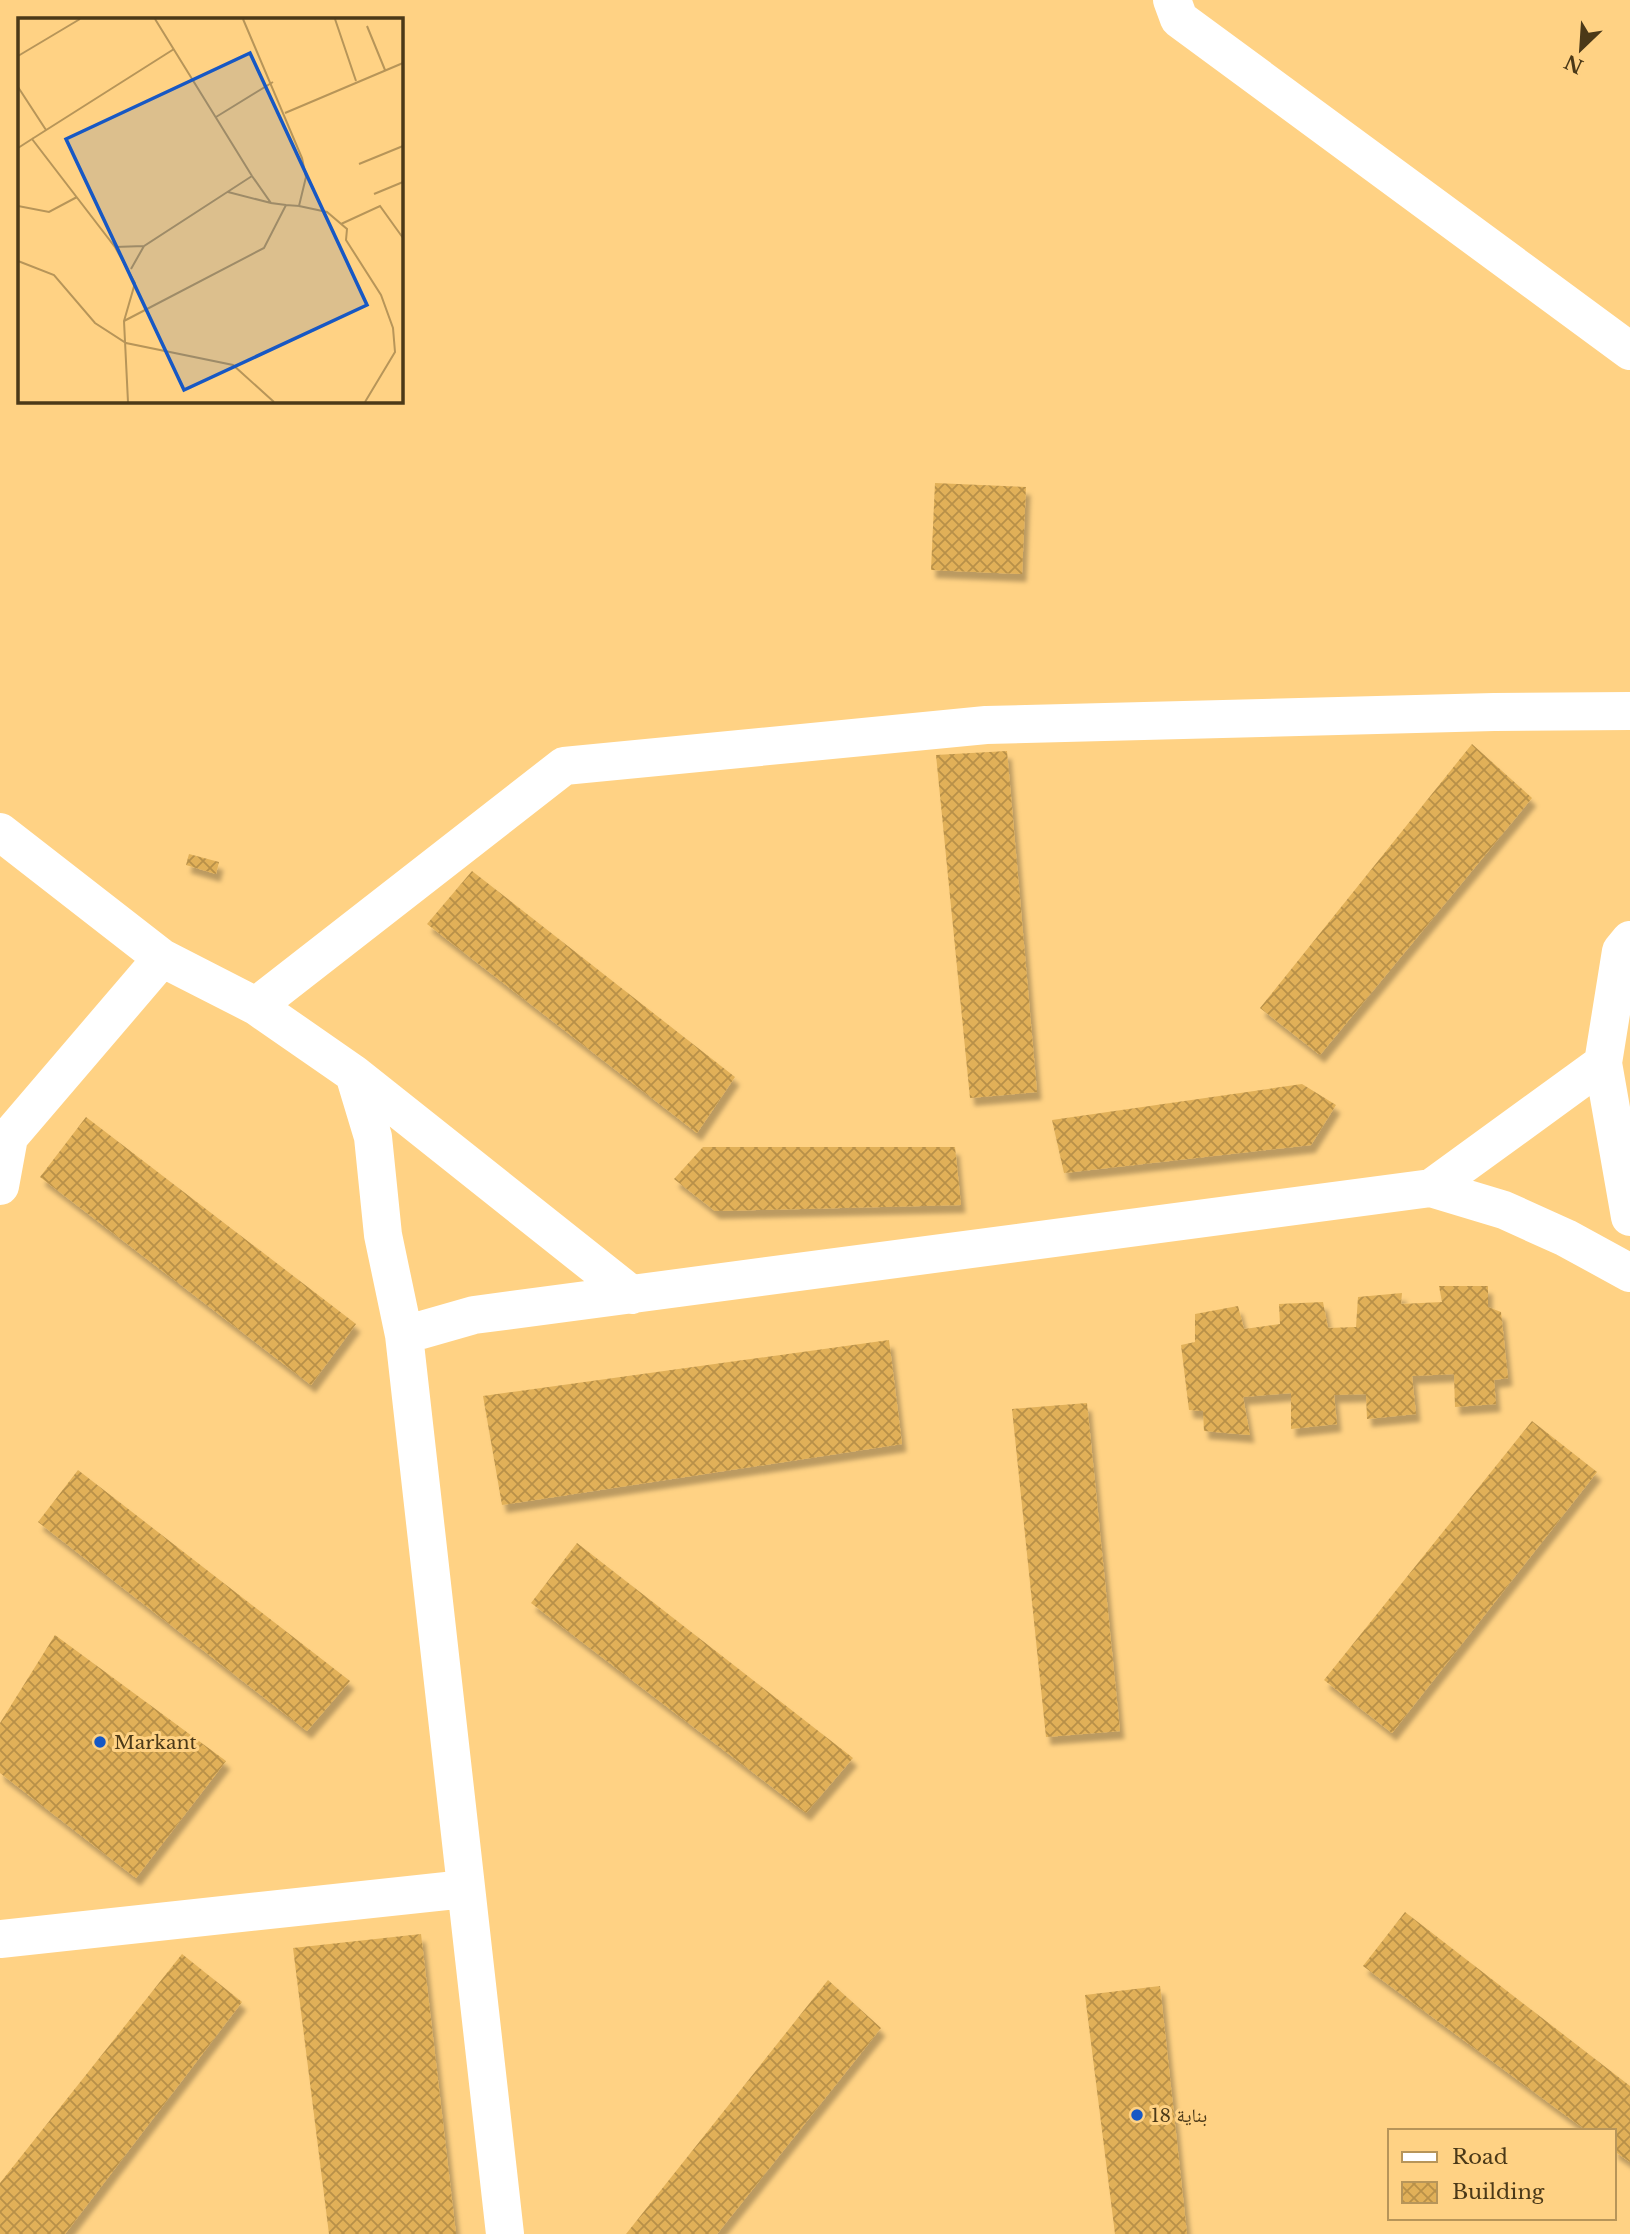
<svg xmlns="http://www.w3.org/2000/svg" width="1630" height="2234" font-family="'Libre Baskerville','Noto Naskh Arabic',serif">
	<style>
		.building { fill: url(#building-cross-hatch); filter: url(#shadow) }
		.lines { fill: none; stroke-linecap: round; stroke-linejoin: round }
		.minor { stroke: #fff; stroke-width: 38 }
		.poi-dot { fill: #1758c4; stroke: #ffd284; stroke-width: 2.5 }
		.labels { text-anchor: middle; stroke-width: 6; stroke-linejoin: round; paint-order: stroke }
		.poi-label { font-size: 19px; fill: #4b3918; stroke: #ffd284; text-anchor: start }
		.inset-road { fill: none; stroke: #b79559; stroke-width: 2 }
		.view { fill: #1758c4; fill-opacity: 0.15; stroke: #1758c4; stroke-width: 3.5 }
		.inset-edge { fill: none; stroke: #4b3918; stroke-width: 3.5 }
	</style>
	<defs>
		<pattern id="building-cross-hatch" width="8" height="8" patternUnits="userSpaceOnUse" patternTransform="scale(1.75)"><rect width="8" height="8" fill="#e1b058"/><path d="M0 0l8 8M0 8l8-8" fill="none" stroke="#b89048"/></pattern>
		<filter id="shadow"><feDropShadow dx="4.5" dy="8" stdDeviation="2" flood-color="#0004"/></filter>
	</defs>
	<rect width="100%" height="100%" fill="#ffd284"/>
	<path class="building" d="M 935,483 L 1026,487 L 1022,574 L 931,570 Z
		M 1472,744 L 1532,798 L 1320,1055 L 1260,1008 Z
		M 1007,751 L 1037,1092 L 970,1098 L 936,755 Z
		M 189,854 L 219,862 L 216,874 L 186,865 Z
		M 472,871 L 735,1077 L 697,1133 L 427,924 Z
		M 1302,1084 L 1336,1105 L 1311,1145 L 1064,1173 L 1052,1120 Z
		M 86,1117 L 356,1324 L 311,1385 L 40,1177 Z
		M 703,1147 L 955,1147 L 961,1205 L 715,1211 L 674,1179 Z
		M 1439,1286 L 1488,1286 L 1488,1307 L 1501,1312 L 1508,1378 L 1494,1380 L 1496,1404 L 1455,1407 L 1454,1374 L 1412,1376 L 1416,1414 L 1367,1419 L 1366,1394 L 1334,1395 L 1337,1424 L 1291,1429 L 1291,1393 L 1243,1397 L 1250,1435 L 1204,1431 L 1203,1411 L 1189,1410 L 1181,1345 L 1195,1342 L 1195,1314 L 1238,1306 L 1244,1329 L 1280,1324 L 1279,1304 L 1323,1302 L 1328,1328 L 1356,1327 L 1358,1297 L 1402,1293 L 1401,1304 L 1442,1302 Z
		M 889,1340 L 902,1444 L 502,1505 L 483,1396 Z
		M 1087,1403 L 1120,1731 L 1046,1737 L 1012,1409 Z
		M 1532,1421 L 1597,1472 L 1392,1733 L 1324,1680 Z
		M 78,1470 L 350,1681 L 307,1731 L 38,1522 Z
		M 577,1543 L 853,1758 L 806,1813 L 531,1603 Z
		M 55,1635 L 226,1761 L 136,1878 L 0,1773 L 0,1723 Z
		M 1405,1912 L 1630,2086 L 1630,2162 L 1614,2151 L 1614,2131 L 1587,2131 L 1363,1966 Z
		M 421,1934 L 456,2234 L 329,2234 L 293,1948 Z
		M 182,1954 L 242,2002 L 65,2234 L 0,2234 L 0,2183 Z
		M 828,1980 L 881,2028 L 717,2234 L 626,2234 Z
		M 1160,1986 L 1187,2234 L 1115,2234 L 1085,1995 Z"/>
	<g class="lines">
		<path class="minor" d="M 1172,0 L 1179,19 L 1630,351
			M 0,832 L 162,958
			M 1630,940 L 1621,951 L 1603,1063 L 1630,1217
			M 256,1006 L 354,1074 L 373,1137 L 383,1235 L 404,1335 L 474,1315 L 1431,1188 L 1504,1210 L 1566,1238 L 1630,1273
			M 354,1074 L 632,1295
			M 0,1186 L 9,1137 L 162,958 L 256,1006 L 564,766 L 986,725 L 1494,712 L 1630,711
			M 1431,1188 L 1603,1063
			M 404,1335 L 505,2234
			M 0,1939 L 465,1889"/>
	</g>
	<g class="poi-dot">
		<circle cx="100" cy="1742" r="7"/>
		<circle cx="1137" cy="2115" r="7"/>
	</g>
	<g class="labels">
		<g class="poi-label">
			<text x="114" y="1749">Markant</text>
			<text x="1151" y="2122">بناية 18</text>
		</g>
	</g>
	<g transform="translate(18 18)">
		<rect width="385" height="385" fill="#ffd284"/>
		<path class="inset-road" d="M 137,1 L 234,158M 317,1 L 338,63M 349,8 L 367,52M 0,38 L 62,1M 0,69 L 28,112M 267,95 L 385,45M 198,99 L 255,64M 14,121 L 156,31M 0,130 L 14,121 L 97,229 L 126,228 L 234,158 L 253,185 L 268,187M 341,146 L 385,128M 210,174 L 253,185M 356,176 L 385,164M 0,188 L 31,194 L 59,179M 281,188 L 309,194 L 329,211 L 328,222 L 363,277 L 375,310 L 377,334 L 347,384M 323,206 L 362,188 L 385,220M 97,229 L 117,265 L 106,303 L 110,384M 0,243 L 36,257 L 77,305 L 108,325 L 215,347 L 256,384M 113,251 L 126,228M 106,303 L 246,230 L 268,187 L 281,188 L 288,159 L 284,140 L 225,1"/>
		<path class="view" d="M 232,35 L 349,287 L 166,372 L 48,121 Z"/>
		<rect width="385" height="385" class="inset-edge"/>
	</g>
	<rect x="1388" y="2129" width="228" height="91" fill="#ffd284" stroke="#b79559" stroke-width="2"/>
	<rect x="1402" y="2152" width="35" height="10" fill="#ffffff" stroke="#b79559" stroke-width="2"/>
	<text x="1452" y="2164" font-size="21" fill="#4b3918">Road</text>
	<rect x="1402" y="2182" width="35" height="21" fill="url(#building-cross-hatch)" stroke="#b79559" stroke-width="2"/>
	<text x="1452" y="2199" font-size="21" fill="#4b3918">Building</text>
	<g transform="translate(1581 49) rotate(205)" stroke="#ffd284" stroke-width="5" paint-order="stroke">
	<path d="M0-5L12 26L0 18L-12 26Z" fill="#4b3918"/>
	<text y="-10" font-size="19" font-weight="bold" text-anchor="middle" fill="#4b3918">N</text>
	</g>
</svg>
